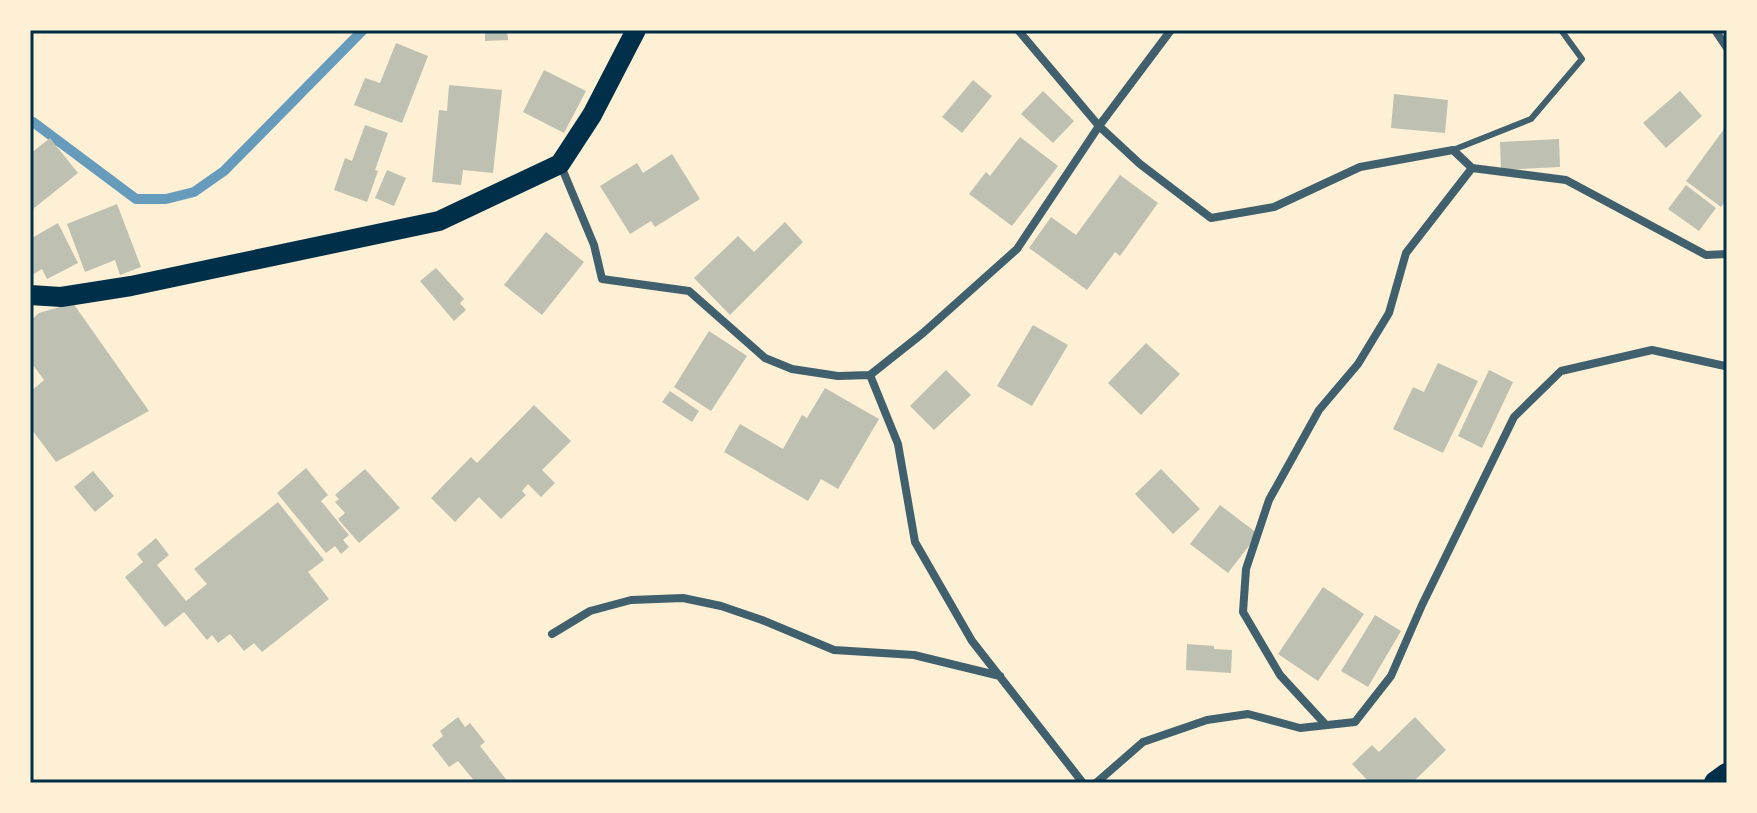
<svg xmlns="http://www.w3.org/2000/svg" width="1757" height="813" font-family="'Source Sans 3',sans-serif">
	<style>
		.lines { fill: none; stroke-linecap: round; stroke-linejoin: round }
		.stream { stroke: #669bbc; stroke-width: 10 }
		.building { fill: #bec0b2 }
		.service { stroke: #3f606c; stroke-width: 6 }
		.minor { stroke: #3f606c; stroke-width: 8 }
		.primary { stroke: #003049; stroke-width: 20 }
		.motorway { stroke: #003049; stroke-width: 24 }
		.neatline { fill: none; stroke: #003049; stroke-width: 3 }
	</style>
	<rect width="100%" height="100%" fill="#fdf0d5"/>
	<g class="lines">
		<path class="stream" d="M 30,122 L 33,122 L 136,199 L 166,199 L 194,192 L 224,171 L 363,30"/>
	</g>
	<path class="building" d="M 485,30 L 507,30 L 508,40 L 485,41 Z
		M 396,43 L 428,56 L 402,123 L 354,105 L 365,78 L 380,83 Z
		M 544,70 L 586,91 L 564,133 L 523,112 Z
		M 973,80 L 992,96 L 962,133 L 942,117 Z
		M 449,85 L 502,90 L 493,173 L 463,170 L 461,185 L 432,182 L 439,110 L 447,111 Z
		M 1043,91 L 1074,121 L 1053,143 L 1021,114 Z
		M 1680,91 L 1702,116 L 1666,148 L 1643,123 Z
		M 1394,94 L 1448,100 L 1445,133 L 1391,128 Z
		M 365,125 L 388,133 L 375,170 L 378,171 L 367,202 L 334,190 L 345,158 L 352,161 Z
		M 1727,125 L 1727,199 L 1721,207 L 1686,181 Z
		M 1020,137 L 1058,166 L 1012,226 L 969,194 L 986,172 L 990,176 Z
		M 50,138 L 78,173 L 33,209 L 30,206 L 30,154 Z
		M 1559,139 L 1560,167 L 1501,170 L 1500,142 Z
		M 672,154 L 700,199 L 655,227 L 651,221 L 630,234 L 600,186 L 637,163 L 643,173 Z
		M 387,170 L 406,178 L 394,206 L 375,198 Z
		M 1120,175 L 1158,203 L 1120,256 L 1115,252 L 1087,290 L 1029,248 L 1051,217 L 1076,235 Z
		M 1686,185 L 1716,208 L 1699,231 L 1668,209 Z
		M 117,204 L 141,267 L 120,275 L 115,260 L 85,272 L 67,224 Z
		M 785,222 L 803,242 L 730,315 L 694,278 L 738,236 L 754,252 Z
		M 58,223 L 78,263 L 47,279 L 42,269 L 32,275 L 30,270 L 30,239 Z
		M 546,232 L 584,262 L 542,315 L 504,285 Z
		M 436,268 L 464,299 L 460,303 L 466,310 L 454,321 L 420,281 Z
		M 73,303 L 149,411 L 56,462 L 30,427 L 30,392 L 44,380 L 30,361 L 30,321 L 39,313 Z
		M 1033,325 L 1068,345 L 1032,406 L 997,386 Z
		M 709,331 L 747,356 L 711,411 L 674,387 Z
		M 1146,343 L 1180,374 L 1141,415 L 1108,383 Z
		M 1438,363 L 1478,381 L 1443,453 L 1393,429 L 1413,387 L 1424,392 Z
		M 946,370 L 971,395 L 934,430 L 910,406 Z
		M 1489,370 L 1513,382 L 1482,448 L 1458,436 Z
		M 825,388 L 879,419 L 838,489 L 821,479 L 808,501 L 724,452 L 740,424 L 783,449 L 802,415 L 807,418 Z
		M 670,391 L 699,411 L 692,422 L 662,402 Z
		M 534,405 L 571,441 L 542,470 L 555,483 L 541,497 L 528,484 L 522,491 L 526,495 L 501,519 L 479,497 L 455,522 L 431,498 L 471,457 L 477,463 Z
		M 306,468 L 328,495 L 321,501 L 349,535 L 343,540 L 349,547 L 341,554 L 335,546 L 326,553 L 277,493 Z
		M 365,469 L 400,508 L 359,543 L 338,519 L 345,513 L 335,502 L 339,499 L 335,495 Z
		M 1161,469 L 1200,509 L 1173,534 L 1135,494 Z
		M 93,471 L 114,496 L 95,512 L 74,487 Z
		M 278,502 L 324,560 L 308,572 L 329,599 L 262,652 L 254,643 L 244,651 L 230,634 L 218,643 L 212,635 L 207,640 L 184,612 L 165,627 L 125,577 L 143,562 L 137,554 L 156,538 L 169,555 L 157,565 L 186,601 L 207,584 L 194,569 Z
		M 1220,505 L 1258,534 L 1228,573 L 1190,544 Z
		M 1323,587 L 1364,614 L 1318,681 L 1278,654 Z
		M 1375,615 L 1401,631 L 1368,687 L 1341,671 Z
		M 1187,644 L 1214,646 L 1214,649 L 1232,650 L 1231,673 L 1186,670 Z
		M 458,717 L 465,727 L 470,723 L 485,742 L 480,746 L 509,783 L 476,783 L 458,761 L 449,767 L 432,745 L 443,736 L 440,731 Z
		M 1415,717 L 1446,750 L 1412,783 L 1370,783 L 1352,764 L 1372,745 L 1379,752 Z"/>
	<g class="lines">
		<path class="service" d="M 1453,150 L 1531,119 L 1582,59 L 1561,30"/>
		<path class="minor" d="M 1018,30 L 1099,126 L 1140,164 L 1211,218 L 1274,207 L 1360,167 L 1453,150 L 1472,168 L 1566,180 L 1706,255 L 1727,254
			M 1715,30 L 1727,48
			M 561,166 L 594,245 L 602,279 L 689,291 L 765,358 L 792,369 L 838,376 L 870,375 L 923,333 L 1017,249 L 1099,126 L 1171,30
			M 870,375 L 898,444 L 915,542 L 972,641 L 1083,783
			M 552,634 L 590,611 L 631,600 L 683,598 L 721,606 L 762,620 L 834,650 L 914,655 L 1000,676
			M 1326,725 L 1280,675 L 1243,612 L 1246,569 L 1269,500 L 1319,410 L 1358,364 L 1389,313 L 1406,253 L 1472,168
			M 1096,783 L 1143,742 L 1207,720 L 1248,714 L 1300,728 L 1355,722 L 1391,676 L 1422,605 L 1514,417 L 1561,371 L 1652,350 L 1725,366 L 1727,364"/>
		<path class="primary" d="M 30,295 L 61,297 L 131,286 L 439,221 L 560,164 L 592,115 L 636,30"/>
		<path class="motorway" d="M 1716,783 L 1727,775"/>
	</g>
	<rect width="1757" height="813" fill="none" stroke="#fdf0d5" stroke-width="64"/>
	<rect x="32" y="32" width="1693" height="749" class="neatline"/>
</svg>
